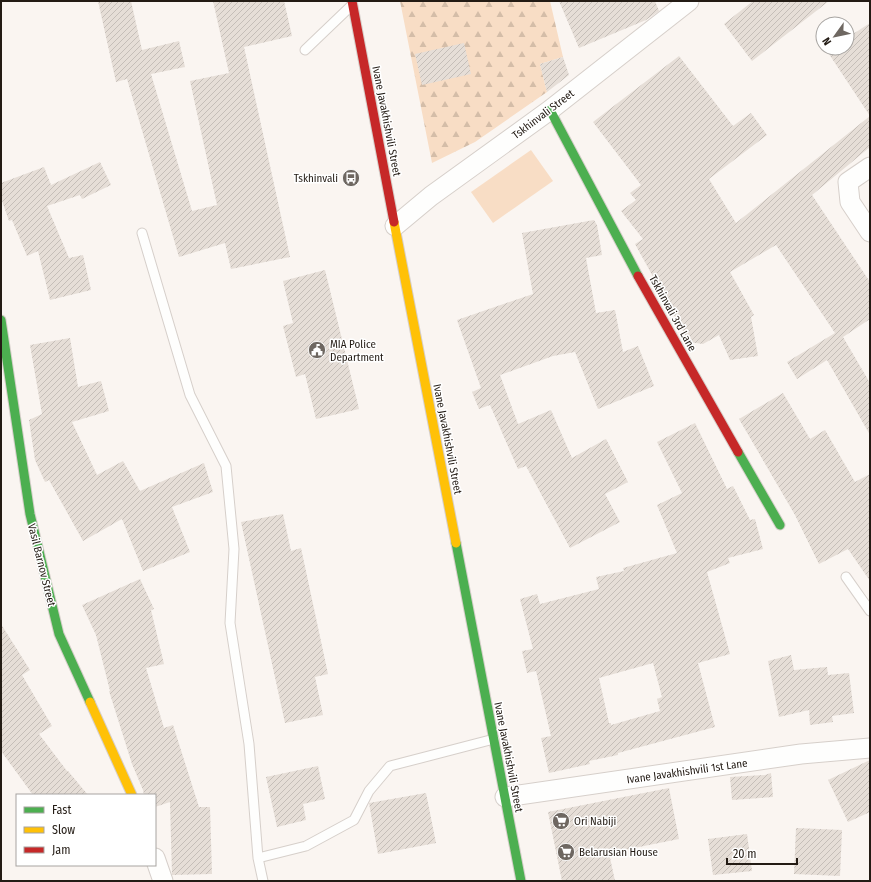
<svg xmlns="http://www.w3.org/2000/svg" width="871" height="882" font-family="'Fira Sans Condensed',sans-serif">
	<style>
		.forest { fill: url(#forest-firs) }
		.pitch { fill: #f8ddc5 }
		.building { fill: url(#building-hatch); fill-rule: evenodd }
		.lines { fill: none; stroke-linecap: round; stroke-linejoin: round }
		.lane-casing { stroke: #d6cfca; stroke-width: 11 }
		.street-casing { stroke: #d6cfca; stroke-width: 21 }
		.fast-casing { stroke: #d6cfca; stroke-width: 11 }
		.slow-casing { stroke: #d6cfca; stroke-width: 11 }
		.jam-casing { stroke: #d6cfca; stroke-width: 11 }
		.lane { stroke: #fefefd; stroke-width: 9 }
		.street { stroke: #fefefd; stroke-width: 19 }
		.fast { stroke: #4caf50; stroke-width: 9 }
		.slow { stroke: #ffc107; stroke-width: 9 }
		.jam { stroke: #c62828; stroke-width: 9 }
		.labels { text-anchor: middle; stroke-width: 3; stroke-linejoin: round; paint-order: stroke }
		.street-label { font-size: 11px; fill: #231b14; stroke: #fff }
		.poi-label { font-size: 11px; fill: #231b14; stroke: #fff; text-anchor: start }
	</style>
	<defs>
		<pattern id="forest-firs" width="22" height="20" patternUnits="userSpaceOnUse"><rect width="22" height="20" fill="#f8ddc5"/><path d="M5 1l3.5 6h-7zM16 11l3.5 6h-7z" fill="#d4bda8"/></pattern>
		<pattern id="building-hatch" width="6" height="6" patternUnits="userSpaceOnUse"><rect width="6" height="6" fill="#e6ded7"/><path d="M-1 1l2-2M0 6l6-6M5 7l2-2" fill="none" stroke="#c5beb8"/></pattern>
	</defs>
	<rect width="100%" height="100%" fill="#faf5f1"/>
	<path class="forest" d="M 400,1 L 550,1 L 563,57 L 540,64 L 547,92 L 475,142 L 432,163 Z"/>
	<path class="pitch" d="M 531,150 L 553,181 L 493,223 L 471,192 Z"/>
	<path class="building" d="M 98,1 L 131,1 L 142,50 L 179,41 L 185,67 L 151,74 L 192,211 L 217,205 L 190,81 L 229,73 L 213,1 L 284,1 L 292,36 L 244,47 L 290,257 L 231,269 L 225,243 L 179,257 L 127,79 L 116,82 Z
		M 559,1 L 655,1 L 659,11 L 646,20 L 579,48 Z
		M 753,1 L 829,1 L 752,61 L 724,24 Z
		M 870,23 L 870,116 L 825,48 L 847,48 L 847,38 Z
		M 464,43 L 471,74 L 422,85 L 415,54 Z
		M 679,56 L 733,126 L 751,113 L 767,135 L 709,179 L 736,223 L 870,116 L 870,147 L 812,195 L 870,282 L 870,319 L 843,337 L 870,383 L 870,435 L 827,360 L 797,379 L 787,362 L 835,333 L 776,245 L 730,272 L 754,315 L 751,317 L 758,356 L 730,360 L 719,335 L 703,344 L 689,342 L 635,244 L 643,239 L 621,211 L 636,200 L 630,193 L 641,185 L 593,122 Z
		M 563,57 L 569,75 L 547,92 L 540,64 Z
		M 100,162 L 111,185 L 82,199 L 80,195 L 47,206 L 69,258 L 83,255 L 91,290 L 50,300 L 38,251 L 27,256 L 12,220 L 9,221 L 1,198 L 1,183 L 44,167 L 51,185 Z
		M 594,220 L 597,225 L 602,255 L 586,258 L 596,313 L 615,310 L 623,352 L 638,346 L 654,386 L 598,409 L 575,352 L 553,356 L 500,375 L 518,424 L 551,410 L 572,458 L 606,439 L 628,482 L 605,494 L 620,522 L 570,548 L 526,466 L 518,469 L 490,405 L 479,409 L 472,392 L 481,388 L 457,320 L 533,294 L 522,233 Z
		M 325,270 L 359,409 L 316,419 L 305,374 L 296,377 L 283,326 L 293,323 L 283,281 Z
		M 70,338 L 78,387 L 101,381 L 109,411 L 72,422 L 97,475 L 123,461 L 140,491 L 204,463 L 213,492 L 172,507 L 190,552 L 143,571 L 122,519 L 83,541 L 49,480 L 45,482 L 35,460 L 29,420 L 42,414 L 30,345 Z
		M 783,393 L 810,439 L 825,430 L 855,482 L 870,474 L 870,581 L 848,549 L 819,564 L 795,515 L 739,419 Z
		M 695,423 L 727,489 L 733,486 L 750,520 L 755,519 L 763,549 L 728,558 L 730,563 L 707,572 L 730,654 L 698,663 L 715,727 L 618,753 L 618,755 L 589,761 L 590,764 L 549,773 L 541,738 L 551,736 L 536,671 L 527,673 L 522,651 L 533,649 L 520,599 L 537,594 L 540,604 L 599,589 L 596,577 L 624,571 L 623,568 L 677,553 L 657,505 L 682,493 L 657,442 ZM 653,663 L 662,697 L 657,699 L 660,711 L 611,725 L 611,723 L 609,723 L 599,678 Z
		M 283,514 L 291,551 L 301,548 L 328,674 L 315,677 L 323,715 L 285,723 L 241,522 Z
		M 140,579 L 154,609 L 151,610 L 164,664 L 146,668 L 164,728 L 173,725 L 199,807 L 210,807 L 212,874 L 172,875 L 170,802 L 155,807 L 155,795 L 144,795 L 143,790 L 132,764 L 109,691 L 110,691 L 96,635 L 82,605 Z
		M 1,624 L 30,670 L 22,675 L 52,726 L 39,734 L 67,771 L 68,771 L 88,795 L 33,795 L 1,751 Z
		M 791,655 L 794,670 L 827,667 L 828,675 L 849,673 L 854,713 L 832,716 L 833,722 L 810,725 L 809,710 L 779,717 L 768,661 Z
		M 870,760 L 870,812 L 848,822 L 828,780 Z
		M 318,766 L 325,799 L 303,804 L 306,820 L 277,827 L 266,777 Z
		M 771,773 L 773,797 L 732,800 L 730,777 L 765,775 Z
		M 669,788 L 679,839 L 609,853 L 615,881 L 562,881 L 548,812 Z
		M 426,793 L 436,843 L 378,854 L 369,803 Z
		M 796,828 L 842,830 L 840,876 L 794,874 Z
		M 747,834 L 752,871 L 713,875 L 708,839 Z"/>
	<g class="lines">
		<defs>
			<path id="lane" d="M 305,50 L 352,5
				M 142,233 L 190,395 L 226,466 L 234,549 L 230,623 L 249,744 L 258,858 L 306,846 L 354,820 L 369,791 L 390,766 L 494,739
				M 846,577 L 870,611
				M 258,858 L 263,881"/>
			<path id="street" d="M 870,167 L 848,182 L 850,202 L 870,232
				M 395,226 L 431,196 L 550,110 L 689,1
				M 505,797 L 801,754 L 870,748
				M 155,858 L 163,881"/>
			<path id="fast" d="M 550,110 L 638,276
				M 1,320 L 30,514 L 59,634 L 90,702
				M 738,452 L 780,525
				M 456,543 L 521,881"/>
			<path id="slow" d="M 394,222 L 456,543
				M 90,702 L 132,795"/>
			<path id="jam" d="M 352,1 L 394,222
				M 638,276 L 738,452"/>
		</defs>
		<use href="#lane" class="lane-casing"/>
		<use href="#street" class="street-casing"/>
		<use href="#fast" class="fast-casing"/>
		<use href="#slow" class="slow-casing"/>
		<use href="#jam" class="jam-casing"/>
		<use href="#lane" class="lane"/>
		<use href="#street" class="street"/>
		<use href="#fast" class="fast"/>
		<use href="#slow" class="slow"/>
		<use href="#jam" class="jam"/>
	</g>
	<defs>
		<symbol id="bus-disc" viewBox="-11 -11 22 22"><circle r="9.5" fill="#6e6761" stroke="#fff"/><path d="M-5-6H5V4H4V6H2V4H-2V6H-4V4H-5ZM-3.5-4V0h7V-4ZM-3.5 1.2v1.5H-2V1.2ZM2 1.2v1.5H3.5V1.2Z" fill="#fff"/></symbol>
		<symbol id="civic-disc" viewBox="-11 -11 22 22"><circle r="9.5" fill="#6e6761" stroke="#fff"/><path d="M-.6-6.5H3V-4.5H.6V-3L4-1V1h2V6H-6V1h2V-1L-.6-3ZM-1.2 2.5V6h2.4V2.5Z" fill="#fff"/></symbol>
		<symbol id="supermarket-disc" viewBox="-11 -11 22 22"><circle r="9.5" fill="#6e6761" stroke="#fff"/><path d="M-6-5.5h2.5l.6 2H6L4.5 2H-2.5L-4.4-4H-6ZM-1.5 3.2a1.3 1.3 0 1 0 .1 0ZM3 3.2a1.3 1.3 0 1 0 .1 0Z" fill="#fff"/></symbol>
	</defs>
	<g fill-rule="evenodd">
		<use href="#bus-disc" x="341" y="168" width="20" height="20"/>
		<use href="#civic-disc" x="307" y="340" width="20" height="20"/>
		<use href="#supermarket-disc" x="551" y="811" width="20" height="20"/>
		<use href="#supermarket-disc" x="556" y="842" width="20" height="20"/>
	</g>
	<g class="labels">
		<g class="street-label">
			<text transform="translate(543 114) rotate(-37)" y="4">Tskhinvali Street</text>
			<text transform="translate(387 121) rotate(79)" y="4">Ivane Javakhishvili Street</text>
			<text transform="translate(673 313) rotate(61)" y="4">Tskhinvali 3rd Lane</text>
			<text transform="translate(448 439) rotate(79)" y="4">Ivane Javakhishvili Street</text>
			<text transform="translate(42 565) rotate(76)" y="4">Vasil Barnov Street</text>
			<text transform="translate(509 757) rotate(79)" y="4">Ivane Javakhishvili Street</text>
			<text transform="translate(687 771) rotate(-8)" y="4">Ivane Javakhishvili 1st Lane</text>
		</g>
		<g class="poi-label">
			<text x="338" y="182" text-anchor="end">Tskhinvali</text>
			<text x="330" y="348">MIA Police<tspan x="330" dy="13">Department</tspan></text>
			<text x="574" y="825">Ori Nabiji</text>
			<text x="579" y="856">Belarusian House</text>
		</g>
	</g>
	<rect width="871" height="882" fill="none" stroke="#231b14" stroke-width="4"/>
	<rect x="16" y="794" width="140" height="72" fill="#ffffff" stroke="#a7a4a1"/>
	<rect x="24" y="807" width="20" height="6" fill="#4caf50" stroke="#a7a4a1"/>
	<text x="52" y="814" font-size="12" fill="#231b14">Fast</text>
	<rect x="24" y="827" width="20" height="6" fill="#ffc107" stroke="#a7a4a1"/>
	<text x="52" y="834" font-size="12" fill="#231b14">Slow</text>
	<rect x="24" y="847" width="20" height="6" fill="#c62828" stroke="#a7a4a1"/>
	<text x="52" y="854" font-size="12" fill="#231b14">Jam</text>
	<g transform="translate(835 36) rotate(237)"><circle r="19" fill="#ffffff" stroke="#a7a4a1"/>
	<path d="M0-3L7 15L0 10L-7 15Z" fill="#6e6761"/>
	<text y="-6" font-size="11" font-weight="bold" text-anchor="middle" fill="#231b14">N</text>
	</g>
	<path d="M727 858v6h70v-6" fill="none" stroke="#231b14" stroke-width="2"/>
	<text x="733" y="858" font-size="12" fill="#231b14" stroke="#ffffff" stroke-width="3" paint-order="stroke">20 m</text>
</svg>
